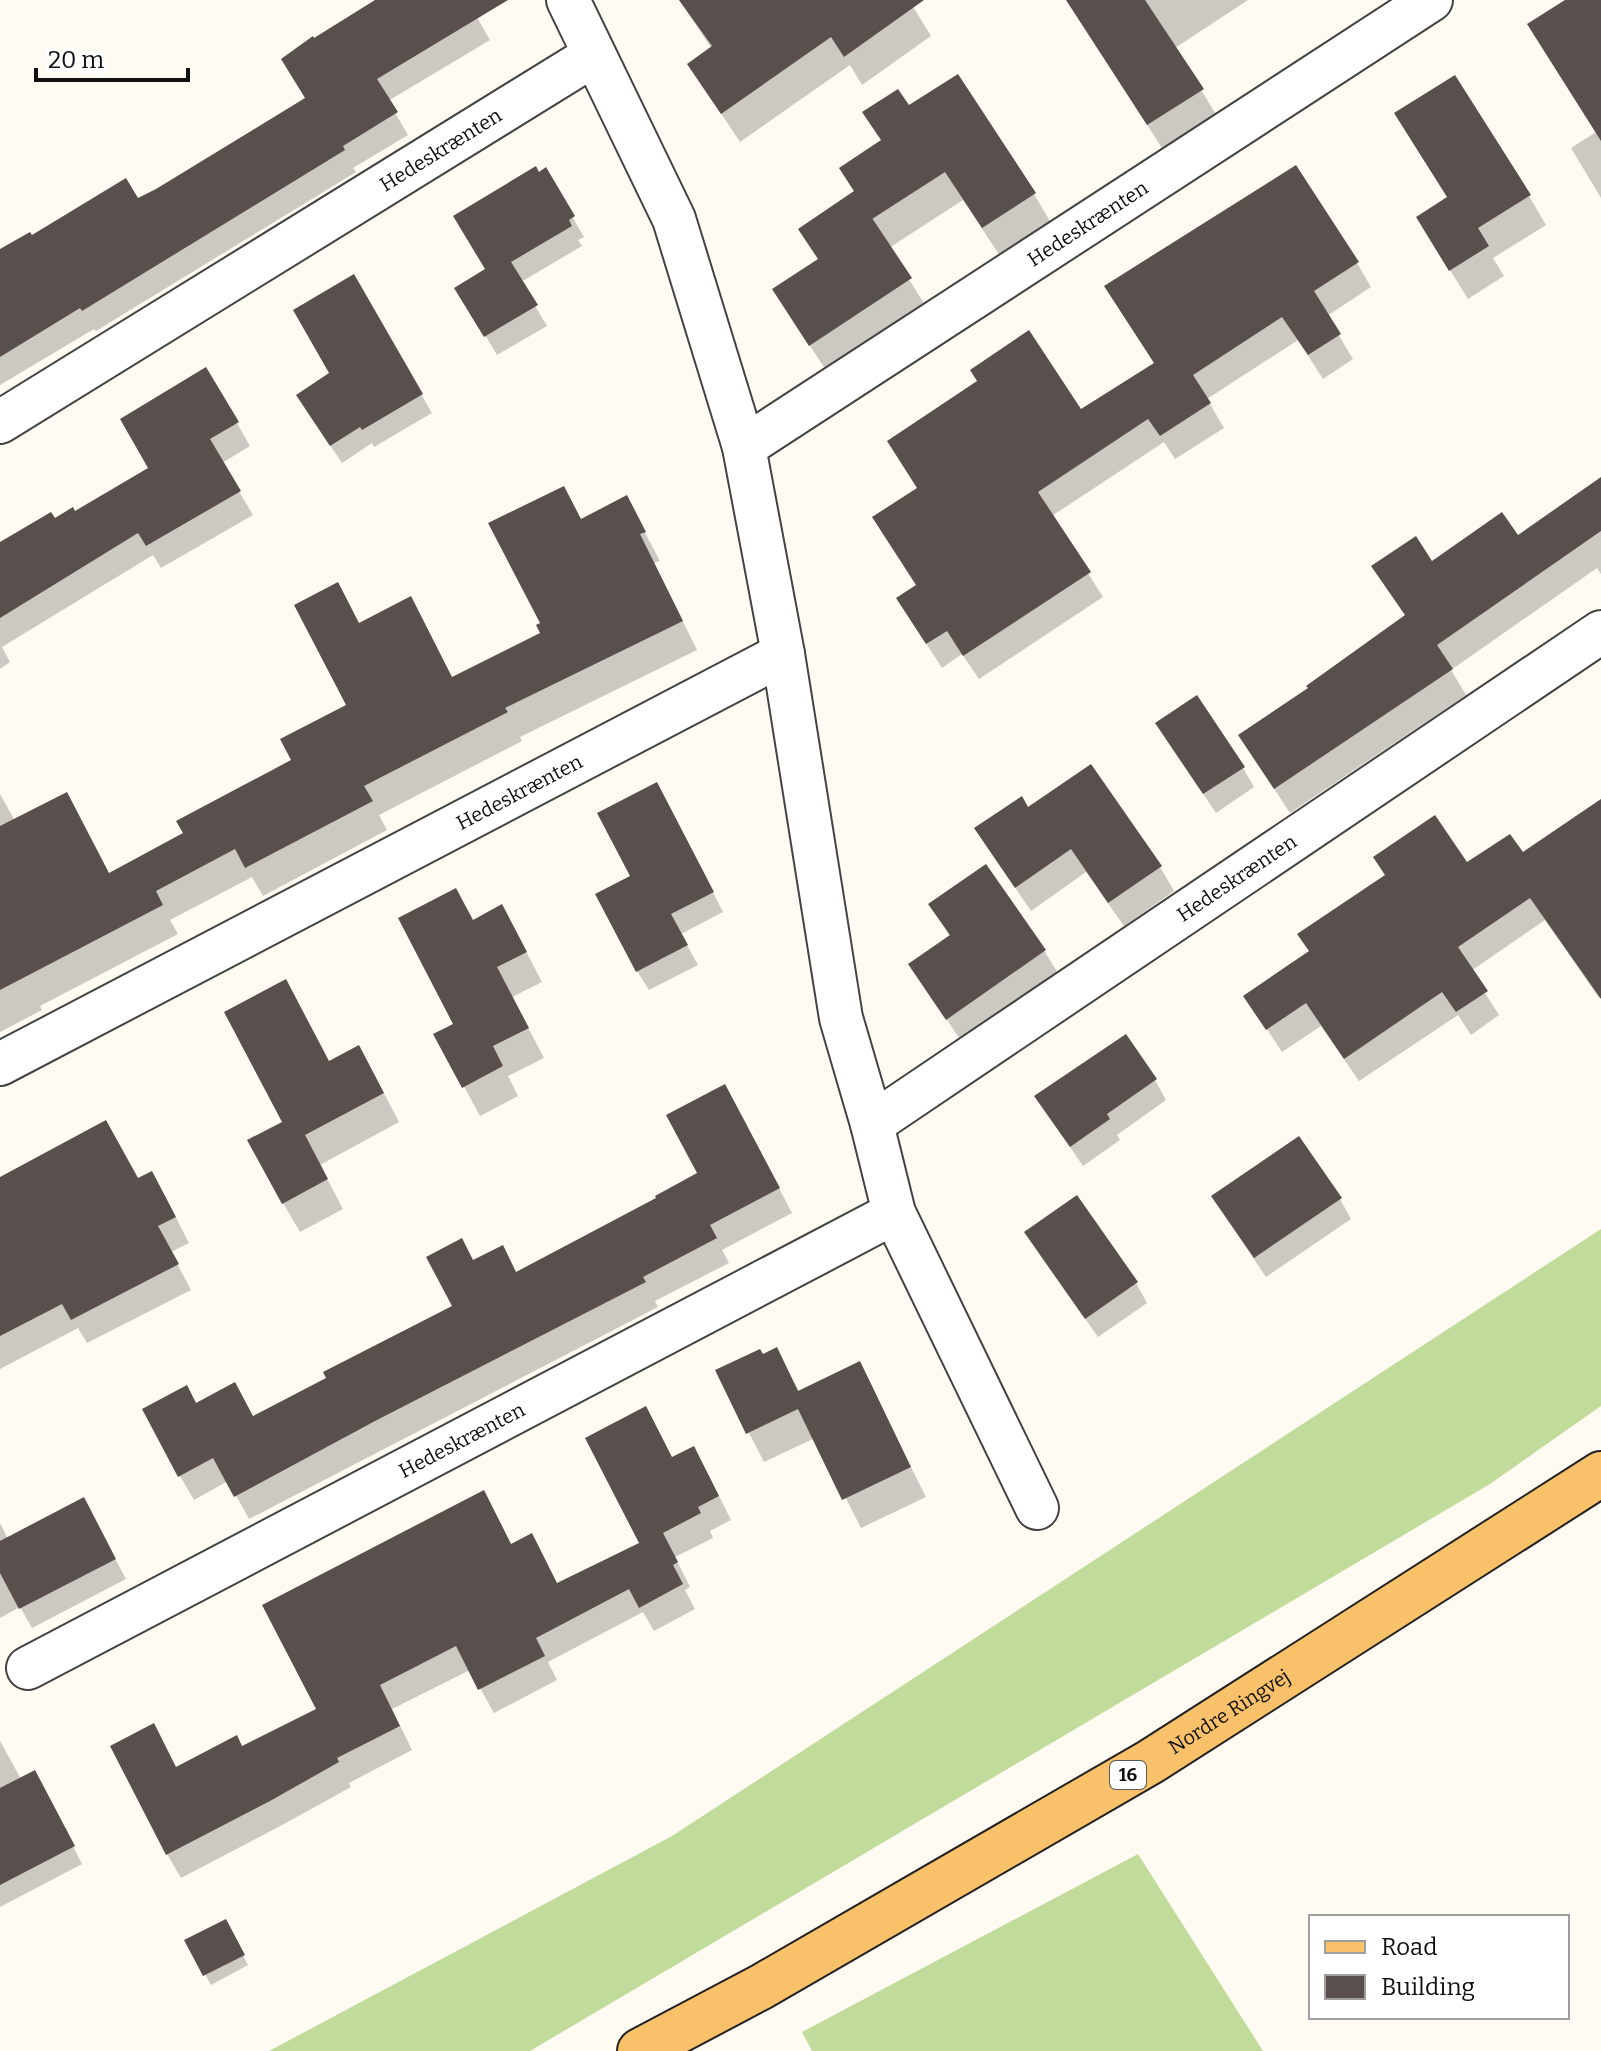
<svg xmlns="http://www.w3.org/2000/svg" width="1601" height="2051" font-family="Bitter,serif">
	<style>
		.forest { fill: #c1db9b }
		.shadow { fill: #0003 }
		.building { fill: #594f4c }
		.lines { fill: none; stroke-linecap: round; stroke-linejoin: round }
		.street-casing { stroke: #434343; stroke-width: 46 }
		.primary-casing { stroke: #212121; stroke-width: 48 }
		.street { stroke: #fff; stroke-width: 42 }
		.primary { stroke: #f9c169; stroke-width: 44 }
		.labels { text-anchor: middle; stroke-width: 8; stroke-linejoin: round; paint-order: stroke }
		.shield { fill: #fff; stroke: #585858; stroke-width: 2 }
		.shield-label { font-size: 18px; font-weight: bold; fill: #101010 }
		.street-label { font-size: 20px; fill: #101010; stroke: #fff }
	</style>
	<rect width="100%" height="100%" fill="#fffbf3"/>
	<path class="forest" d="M 1601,1229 L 1601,1406 L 1490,1484 L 530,2051 L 269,2051 L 672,1836 Z
		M 1138,1854 L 1263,2051 L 812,2051 L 802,2032 Z"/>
	<path class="shadow" d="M 379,0 L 467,0 L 490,40 L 388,101 L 408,135 L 353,168 L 356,172 L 96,331 L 94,329 L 0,385 L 0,284 L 307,98 Z
		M 679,0 L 909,0 L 931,36 L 862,85 L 850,65 L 740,142 L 689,65 L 712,49 Z
		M 1080,0 L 1248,0 L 1175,48 L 1219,119 L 1165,153 L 1071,5 Z
		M 1569,0 L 1601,0 L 1601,198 L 1571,148 L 1596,132 Z
		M 909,108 L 1034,194 L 1051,223 L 1000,256 L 963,200 L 889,248 L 927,308 L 828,373 L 792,319 L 819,260 L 801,229 L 855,193 L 882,141 Z
		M 545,170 L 584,237 L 578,240 L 582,246 L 521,282 L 547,326 L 497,355 L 457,288 L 487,270 Z
		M 1529,196 L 1546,225 L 1493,258 L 1504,276 L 1468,299 L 1435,246 Z
		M 1357,263 L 1371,287 L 1327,316 L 1353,359 L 1323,379 L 1298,340 L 1207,399 L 1224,428 L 1175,459 L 1164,442 L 1052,516 L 1103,597 L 979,679 L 962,654 L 942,668 L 913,623 L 918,586 L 1080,411 Z
		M 353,277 L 432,413 L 374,447 L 372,443 L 342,463 L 309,414 L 332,374 Z
		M 206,369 L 250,446 L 222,463 L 253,515 L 161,568 L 153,555 L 2,647 L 10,662 L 0,669 L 0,545 L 75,514 L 151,468 Z
		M 1601,480 L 1601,574 L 1597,568 L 1451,670 L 1466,695 L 1290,813 L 1240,736 L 1311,689 L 1406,617 L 1374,566 L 1432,564 L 1518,538 Z
		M 626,497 L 660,561 L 654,563 L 697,650 L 520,737 L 522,741 L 379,815 L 387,830 L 263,896 L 252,877 L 170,920 L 178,934 L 40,1006 L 42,1010 L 0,1032 L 0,794 L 15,821 L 110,875 L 185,834 L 293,761 L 348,706 L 360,625 L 453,679 L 542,633 L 542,624 L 581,520 Z
		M 1169,743 L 1243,768 L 1254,787 L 1216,813 Z
		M 1601,801 L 1601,997 L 1599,998 L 1545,920 L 1471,971 L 1499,1015 L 1471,1035 L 1458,1015 L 1359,1081 L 1321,1026 L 1282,1052 L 1246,997 L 1466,865 L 1522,855 Z
		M 668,805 L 723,912 L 681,934 L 698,965 L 649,990 L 637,971 L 632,877 Z
		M 1028,810 L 1160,867 L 1174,891 L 1124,926 L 1086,872 L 1031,911 L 991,852 Z
		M 986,867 L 1045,952 L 1062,980 L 965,1047 L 910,964 L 950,937 L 931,904 Z
		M 473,922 L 518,936 L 542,982 L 512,997 L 544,1058 L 508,1076 L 518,1096 L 480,1116 L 436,1035 L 456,1024 Z
		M 330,1063 L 375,1076 L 399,1122 L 320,1165 L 343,1209 L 300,1232 L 283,1203 L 285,1122 Z
		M 1155,1080 L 1166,1100 L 1117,1135 L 1120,1140 L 1083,1166 L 1036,1097 Z
		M 738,1110 L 792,1213 L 722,1250 L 729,1263 L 655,1301 L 658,1307 L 249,1519 L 228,1481 L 194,1500 L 180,1476 L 196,1405 L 253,1418 L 329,1379 L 454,1307 L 474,1262 L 516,1273 L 659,1199 L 700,1174 Z
		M 166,1198 L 189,1243 L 171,1252 L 191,1290 L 87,1343 L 78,1328 L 0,1369 L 0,1282 Z
		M 1340,1199 L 1351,1219 L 1266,1277 L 1225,1216 Z
		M 1038,1252 L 1136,1283 L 1147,1303 L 1098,1337 Z
		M 776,1350 L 800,1393 L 859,1364 L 926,1497 L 861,1528 L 815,1438 L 764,1462 L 717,1371 Z
		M 673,1459 L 707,1472 L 731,1520 L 710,1531 L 713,1538 L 675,1557 L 690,1587 L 685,1590 L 695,1609 L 654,1631 L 643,1612 L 548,1662 L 557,1680 L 494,1713 L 470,1670 L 392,1709 L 412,1750 L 349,1783 L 351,1787 L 284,1824 L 181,1878 L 167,1854 L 177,1769 L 242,1748 L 319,1710 L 497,1516 L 512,1546 L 558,1585 L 642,1544 Z
		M 94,1519 L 126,1579 L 32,1628 L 20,1607 L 0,1618 L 0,1523 L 8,1539 Z
		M 0,1741 L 21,1779 L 44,1789 L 82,1864 L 0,1907 Z
		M 225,1922 L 248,1965 L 211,1985 L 187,1941 Z"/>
	<path class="building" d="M 375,0 L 508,0 L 377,79 L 398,112 L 343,146 L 345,150 L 82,311 L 80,308 L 0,357 L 0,249 L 30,232 L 32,235 L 126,178 L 138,198 L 156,189 L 305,98 L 281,59 L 313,36 L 314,38 Z
		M 679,0 L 924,0 L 844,57 L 831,37 L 721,114 L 687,64 L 712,46 Z
		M 1066,0 L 1145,0 L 1204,89 L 1147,125 Z
		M 1565,0 L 1601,0 L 1601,141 L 1527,24 Z
		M 958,74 L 1036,193 L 982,228 L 945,172 L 872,219 L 839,168 L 881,140 L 862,112 L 898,89 L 909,105 Z
		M 1455,75 L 1531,195 L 1478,228 L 1489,246 L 1449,271 L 1416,217 L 1447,197 L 1394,113 Z
		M 1296,165 L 1359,262 L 1314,291 L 1341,334 L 1308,355 L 1282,317 L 1193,375 L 1211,403 L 1160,436 L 1148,419 L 1038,492 L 1091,572 L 963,656 L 947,631 L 926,644 L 896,598 L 916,585 L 872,517 L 917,488 L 887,441 L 977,381 L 970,370 L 1029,330 L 1081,409 L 1154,363 L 1104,286 Z
		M 536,166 L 539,172 L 546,167 L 575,216 L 569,220 L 572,226 L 511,262 L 538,305 L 484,337 L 454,288 L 485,269 L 453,216 Z
		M 854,191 L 912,278 L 809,346 L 772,289 L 818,259 L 798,229 Z
		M 354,274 L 423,394 L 362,430 L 360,427 L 330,446 L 296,395 L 329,373 L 293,310 Z
		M 206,367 L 239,422 L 210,439 L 241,491 L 146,546 L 138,533 L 0,618 L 0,542 L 51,512 L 55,518 L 73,507 L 75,511 L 148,468 L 120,419 Z
		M 1601,477 L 1601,531 L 1437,645 L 1453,669 L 1274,789 L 1238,735 L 1308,688 L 1306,686 L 1405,615 L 1371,566 L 1416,536 L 1432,561 L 1502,512 L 1518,535 Z
		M 564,486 L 581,519 L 627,495 L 646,532 L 640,534 L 683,621 L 505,708 L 508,712 L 364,786 L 373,801 L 245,868 L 235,849 L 156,891 L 163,905 L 0,990 L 0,826 L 67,792 L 109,873 L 183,833 L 176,821 L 291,760 L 280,739 L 346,705 L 294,605 L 338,582 L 359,623 L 411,596 L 452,677 L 540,633 L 536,625 L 540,623 L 488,523 Z
		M 1197,695 L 1245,767 L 1203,794 L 1155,723 Z
		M 1091,764 L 1162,866 L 1108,903 L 1071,849 L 1015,888 L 974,828 L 1022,796 L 1028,807 Z
		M 657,782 L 714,892 L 671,914 L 688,945 L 636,972 L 595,894 L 630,876 L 597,813 Z
		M 1601,799 L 1601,999 L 1530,898 L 1458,947 L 1488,991 L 1456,1012 L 1442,992 L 1344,1059 L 1306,1003 L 1266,1030 L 1243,996 L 1309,951 L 1297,934 L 1385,875 L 1373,857 L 1435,815 L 1467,862 L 1510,834 L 1523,852 Z
		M 986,864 L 1046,950 L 946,1020 L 908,964 L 950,935 L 928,904 Z
		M 456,888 L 473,920 L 502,904 L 527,952 L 497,967 L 529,1028 L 493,1046 L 503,1066 L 462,1088 L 433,1034 L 453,1024 L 398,918 Z
		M 286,979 L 329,1061 L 359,1045 L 384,1093 L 305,1135 L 328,1179 L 282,1204 L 247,1140 L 282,1122 L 224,1012 Z
		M 1126,1034 L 1157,1079 L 1107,1114 L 1110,1119 L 1070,1147 L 1034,1096 Z
		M 725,1084 L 780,1188 L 710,1225 L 717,1238 L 643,1277 L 646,1282 L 375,1421 L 234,1497 L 213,1458 L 178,1477 L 142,1409 L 187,1385 L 196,1403 L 235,1382 L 253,1416 L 326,1378 L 323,1372 L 452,1306 L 426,1257 L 462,1238 L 473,1260 L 503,1245 L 516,1272 L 656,1198 L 655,1196 L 697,1173 L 666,1115 Z
		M 106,1120 L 138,1178 L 152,1171 L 176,1217 L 158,1226 L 179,1264 L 71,1320 L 62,1304 L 0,1336 L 0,1177 Z
		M 1299,1136 L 1342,1198 L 1254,1258 L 1211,1196 Z
		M 1077,1195 L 1138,1282 L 1085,1319 L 1024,1232 Z
		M 777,1347 L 798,1391 L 860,1361 L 911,1467 L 842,1500 L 798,1409 L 746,1434 L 715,1370 L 760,1349 L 763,1354 Z
		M 646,1406 L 672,1457 L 694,1446 L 719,1496 L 698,1507 L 701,1513 L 663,1533 L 678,1562 L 673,1565 L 683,1584 L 639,1608 L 629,1589 L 536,1638 L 545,1656 L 478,1690 L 456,1646 L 380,1685 L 400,1726 L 337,1758 L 339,1762 L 270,1801 L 166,1855 L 110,1746 L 154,1723 L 176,1767 L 237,1735 L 242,1746 L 316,1709 L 262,1605 L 484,1490 L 511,1544 L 532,1533 L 557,1583 L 639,1543 L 585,1438 Z
		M 84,1497 L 116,1559 L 19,1609 L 0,1573 L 0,1541 Z
		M 35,1770 L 75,1846 L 0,1885 L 0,1788 Z
		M 226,1919 L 245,1955 L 203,1976 L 184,1940 Z"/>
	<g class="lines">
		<defs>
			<g id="street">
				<path d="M 568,0 L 674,219 L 744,447 L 783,654 L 841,1018 L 872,1124 L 894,1213 L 1037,1508"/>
				<path id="s1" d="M 0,422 L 594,55"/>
				<path id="s2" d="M 744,447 L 1431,0"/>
				<path id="s3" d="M 0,1064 L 783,654"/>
				<path id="s4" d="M 872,1124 L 1601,632"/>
				<path id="s5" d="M 28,1668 L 894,1213"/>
			</g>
			<g id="primary">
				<path id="s6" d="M 640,2051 L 761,1987 L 1150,1762 L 1601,1474"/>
			</g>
		</defs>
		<use href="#street" class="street-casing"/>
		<use href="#primary" class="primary-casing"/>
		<use href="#street" class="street"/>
		<use href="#primary" class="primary"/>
	</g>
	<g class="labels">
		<rect class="shield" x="1110" y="1761" width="36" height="28" rx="6"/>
		<g class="shield-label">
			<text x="1128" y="1781">16</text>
		</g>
		<g class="street-label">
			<text dy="7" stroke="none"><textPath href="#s1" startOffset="518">Hedeskrænten</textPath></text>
			<text dy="7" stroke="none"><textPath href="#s2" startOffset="410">Hedeskrænten</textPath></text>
			<text dy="7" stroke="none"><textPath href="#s3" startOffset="586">Hedeskrænten</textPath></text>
			<text dy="7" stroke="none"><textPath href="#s4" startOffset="440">Hedeskrænten</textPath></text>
			<text dy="7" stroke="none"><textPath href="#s5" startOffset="490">Hedeskrænten</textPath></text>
			<text dy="7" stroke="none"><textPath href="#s6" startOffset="680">Nordre Ringvej</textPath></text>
		</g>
	</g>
	<rect x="1309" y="1915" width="260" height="104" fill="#ffffff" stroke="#9f9f9f" stroke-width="2"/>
	<rect x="1325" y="1941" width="40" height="12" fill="#f9c169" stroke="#9f9f9f" stroke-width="2"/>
	<text x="1381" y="1955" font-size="24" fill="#101010">Road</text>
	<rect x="1325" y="1975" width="40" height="24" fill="#594f4c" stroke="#9f9f9f" stroke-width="2"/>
	<text x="1381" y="1995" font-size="24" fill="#101010">Building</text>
	<path d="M36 68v12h152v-12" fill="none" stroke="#101010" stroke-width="4"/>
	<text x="48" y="68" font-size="24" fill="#101010" stroke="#ffffff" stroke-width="6" paint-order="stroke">20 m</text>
</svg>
